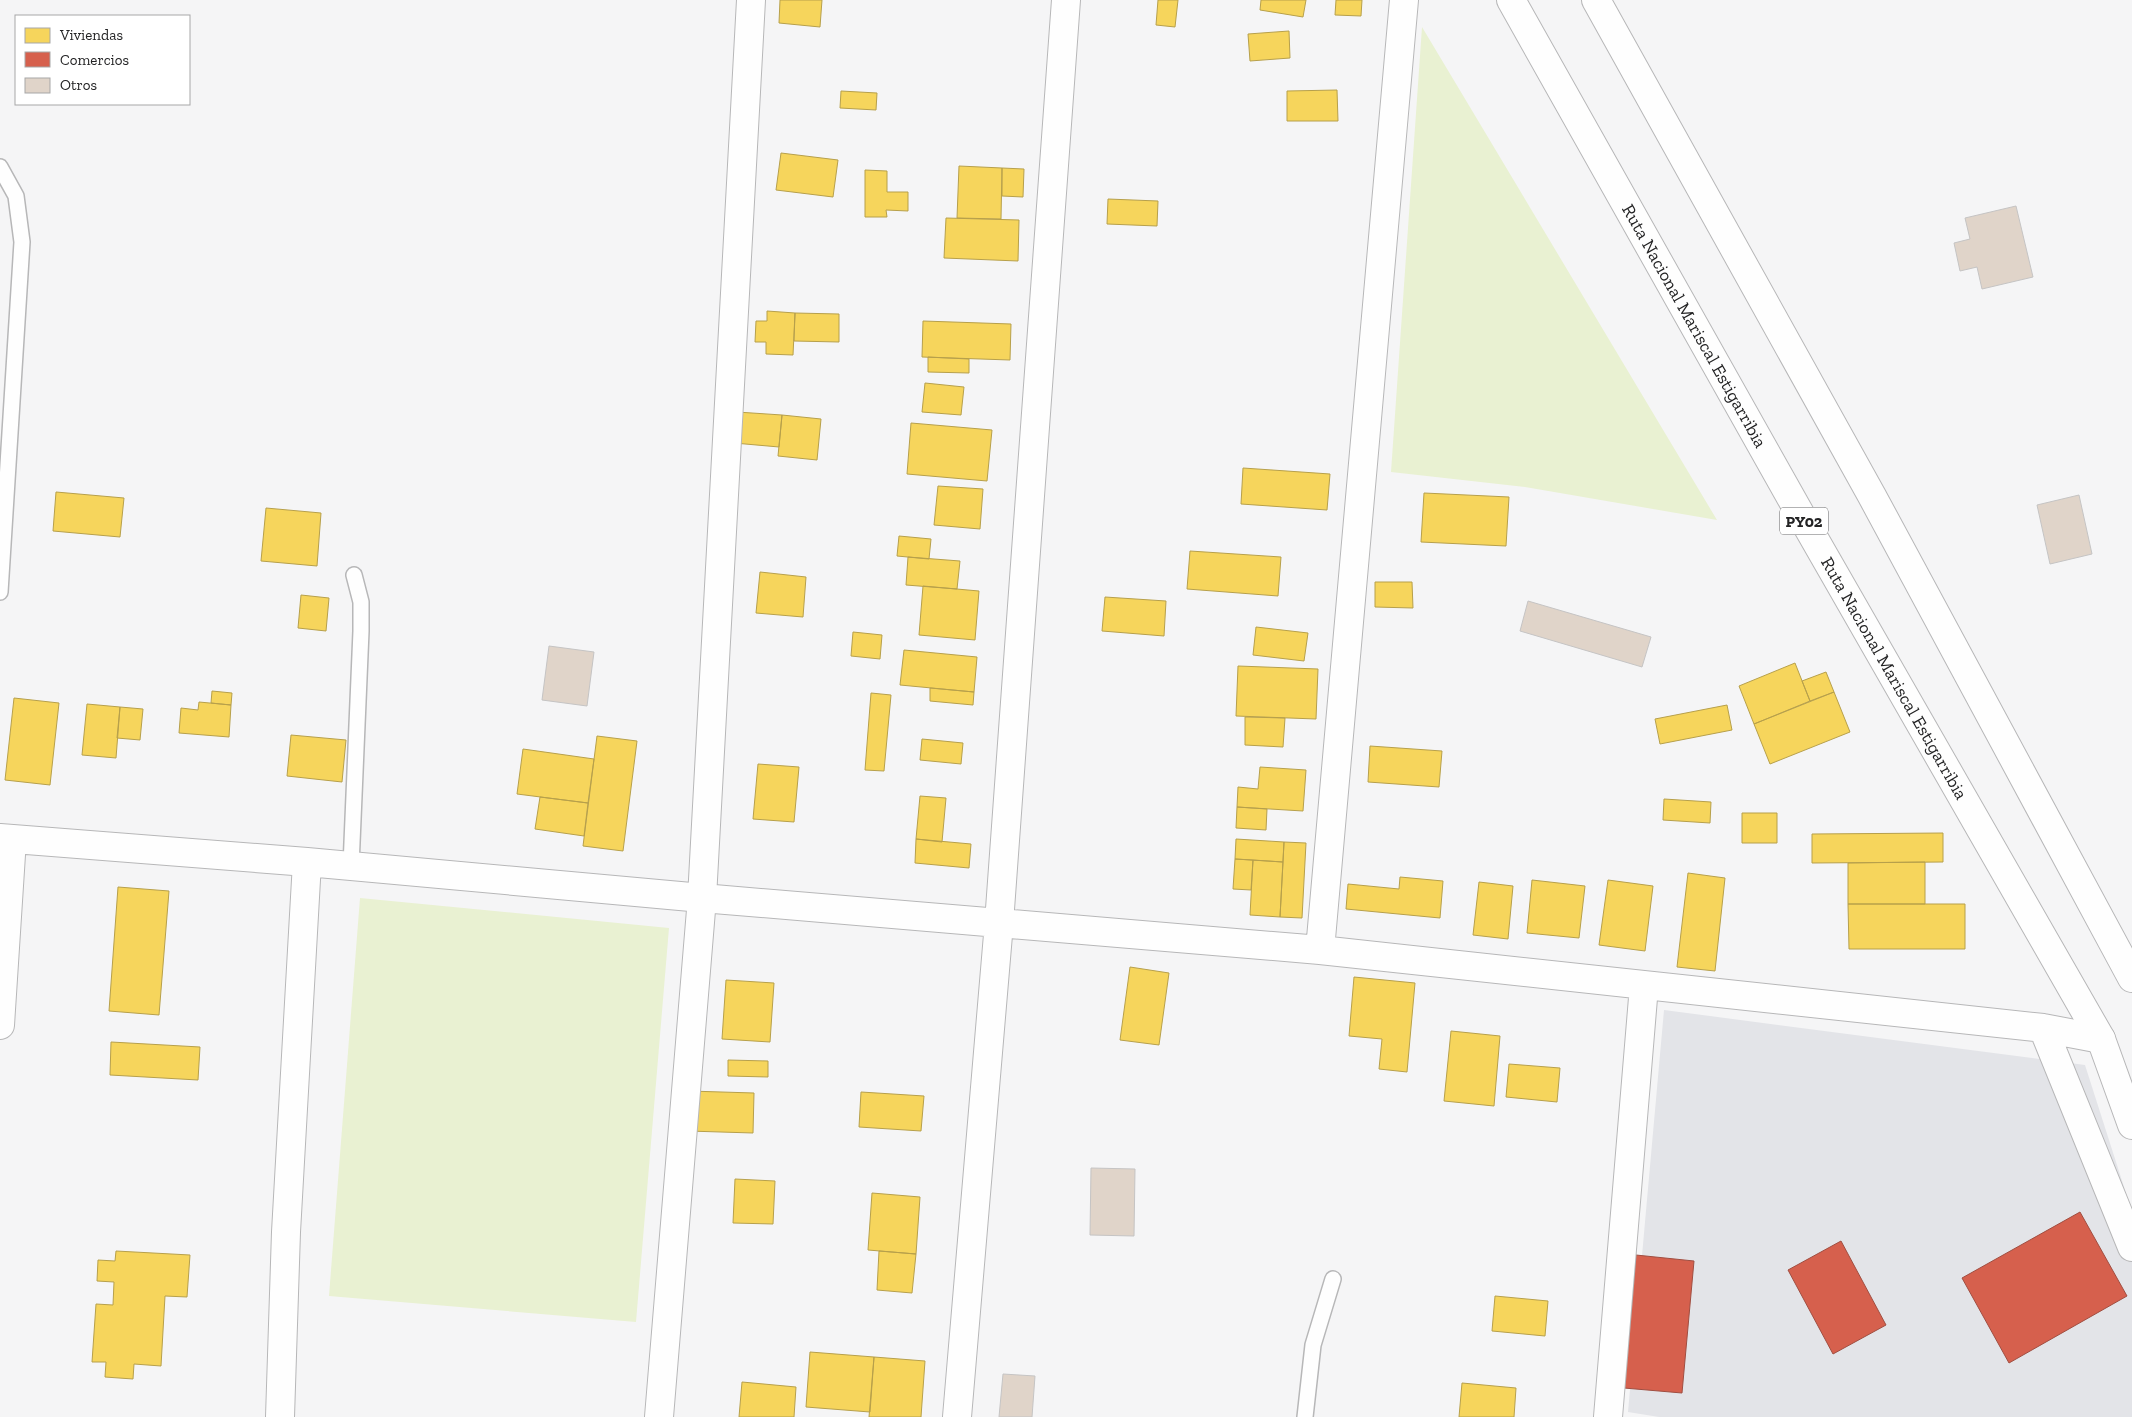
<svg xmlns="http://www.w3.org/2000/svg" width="2132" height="1417" font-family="'Zilla Slab',serif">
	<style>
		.built { fill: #e3e4e8 }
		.green { fill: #e9f1d2 }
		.homes { fill: #f6d55c; stroke: #b7a04b }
		.shops { fill: #d6604d; stroke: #a04e41 }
		.building { fill: #e0d4c9; stroke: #c5c4c4 }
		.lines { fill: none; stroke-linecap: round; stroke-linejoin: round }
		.lane-casing { stroke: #b7b7b8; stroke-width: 18 }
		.street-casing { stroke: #b7b7b8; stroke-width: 30 }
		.highway-casing { stroke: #b7b7b8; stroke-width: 30 }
		.lane { stroke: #fefefe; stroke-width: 15 }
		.street { stroke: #fefefe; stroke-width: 28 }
		.highway { stroke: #fefefe; stroke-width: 28 }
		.labels { text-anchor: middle; stroke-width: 5; stroke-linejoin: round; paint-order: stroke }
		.shield { fill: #fff; stroke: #656566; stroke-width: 1 }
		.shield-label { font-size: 16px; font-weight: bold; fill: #232324 }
		.street-label { font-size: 18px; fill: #232324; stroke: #fff }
	</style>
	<rect width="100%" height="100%" fill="#f5f5f6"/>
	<path class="built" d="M 1664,1010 L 2085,1065 L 2132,1212 L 2132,1417 L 1659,1417 L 1628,1412 Z"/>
	<path class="green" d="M 1422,27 L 1717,520 L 1525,487 L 1391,472 Z
		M 360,898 L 669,928 L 636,1322 L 329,1296 Z"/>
	<path class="homes" d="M 780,0 L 822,0 L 820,27 L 779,23 Z
		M 1158,0 L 1178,0 L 1175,27 L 1156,25 Z
		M 1261,0 L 1306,0 L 1303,17 L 1260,10 Z
		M 1336,0 L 1362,0 L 1361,16 L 1335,15 Z
		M 1289,31 L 1290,58 L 1250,61 L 1248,34 Z
		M 1337,90 L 1338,121 L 1287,121 L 1287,91 Z
		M 841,91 L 877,93 L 876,110 L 840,108 Z
		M 781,153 L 838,160 L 833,197 L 776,190 Z
		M 959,166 L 1002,168 L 1001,219 L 957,218 Z
		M 1002,168 L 1024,169 L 1023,197 L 1002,196 Z
		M 865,170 L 887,171 L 887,192 L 908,192 L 908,211 L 886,210 L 887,217 L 865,217 Z
		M 1108,199 L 1158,201 L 1157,226 L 1107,224 Z
		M 946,218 L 1019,220 L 1018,261 L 944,258 Z
		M 767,311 L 795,313 L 793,355 L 766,354 L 766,342 L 755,342 L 756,321 L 767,321 Z
		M 795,313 L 839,314 L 839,342 L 794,341 Z
		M 923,321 L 1011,324 L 1010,360 L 922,357 Z
		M 928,357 L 969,359 L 969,373 L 928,372 Z
		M 925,383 L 964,387 L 961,415 L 922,412 Z
		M 737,412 L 782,415 L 779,447 L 734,443 Z
		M 782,415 L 821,419 L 817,460 L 778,456 Z
		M 911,423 L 992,430 L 987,481 L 907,474 Z
		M 1243,468 L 1330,474 L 1327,510 L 1241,504 Z
		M 938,486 L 983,489 L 980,529 L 934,525 Z
		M 56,492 L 124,498 L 120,537 L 53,531 Z
		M 1424,493 L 1509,497 L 1506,546 L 1421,542 Z
		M 266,508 L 321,513 L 317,566 L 261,561 Z
		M 899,536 L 931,539 L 929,559 L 897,556 Z
		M 1190,551 L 1281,557 L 1278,596 L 1187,589 Z
		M 908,557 L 960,561 L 957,589 L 906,585 Z
		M 760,572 L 806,577 L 803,617 L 756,613 Z
		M 1375,582 L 1412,582 L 1413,608 L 1375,607 Z
		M 923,586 L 979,591 L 975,640 L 919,635 Z
		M 301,595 L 329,598 L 326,631 L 298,628 Z
		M 1105,597 L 1166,601 L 1164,636 L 1102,631 Z
		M 1256,627 L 1308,633 L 1304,661 L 1253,655 Z
		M 853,632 L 882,635 L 880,659 L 851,656 Z
		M 904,650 L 977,657 L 974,692 L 900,685 Z
		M 1795,663 L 1810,701 L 1754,724 L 1739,686 Z
		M 1238,666 L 1318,669 L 1316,719 L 1236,716 Z
		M 1826,672 L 1834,692 L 1810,701 L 1802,681 Z
		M 930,688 L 974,692 L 973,705 L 930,701 Z
		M 212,691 L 232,693 L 231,705 L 211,703 Z
		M 1834,692 L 1850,732 L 1770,764 L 1754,724 Z
		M 871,693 L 891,695 L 884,771 L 865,770 Z
		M 14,698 L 59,703 L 50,785 L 5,780 Z
		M 199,702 L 231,705 L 229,737 L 179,733 L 181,708 L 198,710 Z
		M 87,704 L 120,707 L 116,758 L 82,755 Z
		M 1727,705 L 1732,730 L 1660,744 L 1655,719 Z
		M 120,707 L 143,709 L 140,740 L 117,738 Z
		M 1245,717 L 1285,718 L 1283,747 L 1245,745 Z
		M 291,735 L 346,740 L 342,782 L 287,776 Z
		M 597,736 L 637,741 L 623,851 L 583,846 Z
		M 922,739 L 963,743 L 961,764 L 920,760 Z
		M 1370,746 L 1442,751 L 1439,787 L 1368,782 Z
		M 523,749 L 594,759 L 588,803 L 517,794 Z
		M 758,764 L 799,767 L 794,822 L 753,819 Z
		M 1260,767 L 1306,770 L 1303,811 L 1237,807 L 1238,787 L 1258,789 Z
		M 920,796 L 946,798 L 942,842 L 916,839 Z
		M 540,797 L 588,803 L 584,836 L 535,829 Z
		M 1664,799 L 1711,802 L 1710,823 L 1663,820 Z
		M 1237,807 L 1267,809 L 1266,830 L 1236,828 Z
		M 1742,813 L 1777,813 L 1777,843 L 1742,843 Z
		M 1943,833 L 1943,862 L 1812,863 L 1812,834 Z
		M 916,839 L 971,844 L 969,868 L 915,863 Z
		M 1236,839 L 1284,842 L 1283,862 L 1235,859 Z
		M 1284,842 L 1306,843 L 1302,918 L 1280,917 Z
		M 1235,859 L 1253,860 L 1251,890 L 1233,889 Z
		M 1253,860 L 1283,862 L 1280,917 L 1250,915 Z
		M 1925,862 L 1925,904 L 1848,904 L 1848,863 Z
		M 1688,873 L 1725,878 L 1715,971 L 1677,967 Z
		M 1400,877 L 1443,881 L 1440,918 L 1346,909 L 1348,884 L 1399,889 Z
		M 1532,880 L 1585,886 L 1579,938 L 1527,933 Z
		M 1608,880 L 1653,886 L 1645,951 L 1599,945 Z
		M 1479,882 L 1513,886 L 1508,939 L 1473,935 Z
		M 118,887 L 169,891 L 159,1015 L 109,1011 Z
		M 1848,904 L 1965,904 L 1965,949 L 1849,949 Z
		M 1130,967 L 1169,973 L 1159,1045 L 1120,1040 Z
		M 1354,977 L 1415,983 L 1407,1072 L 1379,1069 L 1382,1039 L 1349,1036 Z
		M 726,980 L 774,983 L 770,1042 L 722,1039 Z
		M 1451,1031 L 1500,1036 L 1494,1106 L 1444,1101 Z
		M 111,1042 L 200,1047 L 198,1080 L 110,1075 Z
		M 728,1060 L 768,1061 L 768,1077 L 728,1076 Z
		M 1509,1064 L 1560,1068 L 1557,1102 L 1506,1097 Z
		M 689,1091 L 754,1093 L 753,1133 L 688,1131 Z
		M 861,1092 L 924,1096 L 921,1131 L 859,1127 Z
		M 735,1179 L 775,1181 L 773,1224 L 733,1223 Z
		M 872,1193 L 920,1197 L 916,1254 L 868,1250 Z
		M 116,1251 L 190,1255 L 187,1297 L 165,1296 L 161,1366 L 134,1364 L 133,1379 L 105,1377 L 106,1362 L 92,1362 L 96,1304 L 113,1305 L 114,1282 L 97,1281 L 98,1260 L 115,1261 Z
		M 879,1251 L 916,1254 L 912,1293 L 877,1290 Z
		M 1495,1296 L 1548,1301 L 1545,1336 L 1492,1331 Z
		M 810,1352 L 874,1357 L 870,1412 L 806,1407 Z
		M 874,1357 L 925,1361 L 921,1417 L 869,1417 Z
		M 742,1382 L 796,1387 L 794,1417 L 739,1417 Z
		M 1462,1383 L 1516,1388 L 1514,1417 L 1459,1417 Z"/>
	<path class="shops" d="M 2080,1212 L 2127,1296 L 2009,1363 L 1962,1278 Z
		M 1841,1241 L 1886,1325 L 1833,1354 L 1788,1270 Z
		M 1636,1255 L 1694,1261 L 1682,1393 L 1624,1388 Z"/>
	<path class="building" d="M 2016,206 L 2033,277 L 1982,289 L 1977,267 L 1960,271 L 1954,243 L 1970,239 L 1965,218 Z
		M 2079,495 L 2092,554 L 2050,564 L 2037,505 Z
		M 1528,601 L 1651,637 L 1642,667 L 1520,631 Z
		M 549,646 L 594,652 L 587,706 L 542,700 Z
		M 1091,1168 L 1135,1169 L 1134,1236 L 1090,1235 Z
		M 1003,1374 L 1035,1376 L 1032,1417 L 999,1417 Z"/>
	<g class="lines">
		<defs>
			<path id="lane" d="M 0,167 L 16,196 L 22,242 L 0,592
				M 351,866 L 361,631 L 361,602 L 354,575
				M 1305,1417 L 1313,1345 L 1333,1279"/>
			<path id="street" d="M 0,838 L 307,862 L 702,898 L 1320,950 L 2043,1028 L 2101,1039
				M 1320,950 L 1404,0
				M 0,1025 L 12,839
				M 2043,1028 L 2132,1247
				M 280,1417 L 286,1232 L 307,862
				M 659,1417 L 702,898 L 751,0
				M 957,1417 L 999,923 L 1066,0
				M 1608,1417 L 1644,986"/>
			<g id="highway">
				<path id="s1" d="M 1511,0 L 1803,519 L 2101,1039 L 2132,1125"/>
				<path d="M 1596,0 L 1872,496 L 2132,978"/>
			</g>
		</defs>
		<use href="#lane" class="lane-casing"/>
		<use href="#street" class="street-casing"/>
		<use href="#highway" class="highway-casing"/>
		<use href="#lane" class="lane"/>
		<use href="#street" class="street"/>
		<use href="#highway" class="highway"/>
	</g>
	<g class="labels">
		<rect class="shield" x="1780" y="507.5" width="48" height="27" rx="4"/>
		<g class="shield-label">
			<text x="1804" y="527">PY02</text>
		</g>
		<g class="street-label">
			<text dy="6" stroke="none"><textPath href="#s1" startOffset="374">Ruta Nacional Mariscal Estigarribia</textPath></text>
			<text dy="6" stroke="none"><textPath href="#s1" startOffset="779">Ruta Nacional Mariscal Estigarribia</textPath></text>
		</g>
	</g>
	<rect x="15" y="15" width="175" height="90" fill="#ffffff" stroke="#a7a7a7"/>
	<rect x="25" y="28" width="25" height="15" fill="#f6d55c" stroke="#a7a7a7"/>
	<text x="60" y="40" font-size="15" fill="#232324">Viviendas</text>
	<rect x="25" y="52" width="25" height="15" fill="#d6604d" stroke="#a7a7a7"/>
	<text x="60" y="65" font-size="15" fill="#232324">Comercios</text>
	<rect x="25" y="78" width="25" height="15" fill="#e0d4c9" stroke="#a7a7a7"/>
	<text x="60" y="90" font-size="15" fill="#232324">Otros</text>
</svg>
